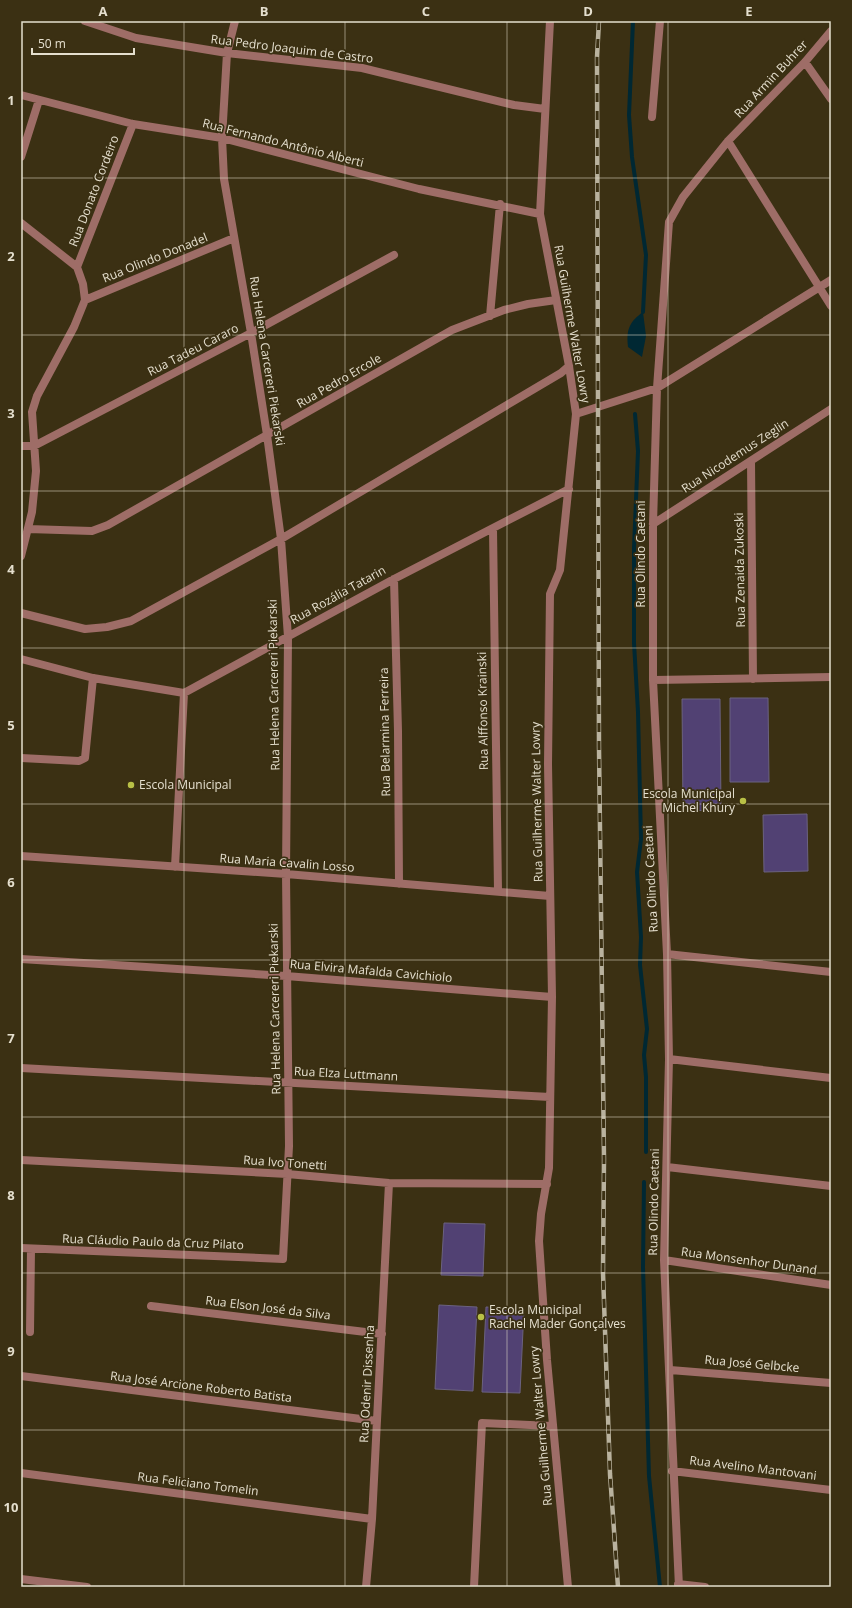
<svg xmlns="http://www.w3.org/2000/svg" width="852" height="1608" font-family="'Open Sans',sans-serif">
	<style>
		.water { fill: #002833 }
		.lines { fill: none; stroke-linecap: round; stroke-linejoin: round }
		.stream { stroke: #002833; stroke-width: 4 }
		.building { fill: #514173; stroke: #6b6280 }
		.minor { stroke: #9e6d67; stroke-width: 8 }
		.rail-casing { stroke: #b9b29e; stroke-width: 4.5 }
		.rail { stroke: #3b3013; stroke-width: 3; stroke-dasharray: 9; stroke-linecap: butt }
		.grid { fill: none; stroke: #e5dfce; stroke-width: 1; stroke-opacity: 0.55 }
		.poi-dot { fill: #b9c046; stroke: #3b3013; stroke-width: 1.5 }
		.labels { text-anchor: middle; stroke-width: 3.5; stroke-linejoin: round; paint-order: stroke }
		.street-label { font-size: 12px; fill: #e5dfce; stroke: #3b3013 }
		.poi-label { font-size: 12px; fill: #e5dfce; stroke: #3b3013; text-anchor: start }
		.neatline { fill: none; stroke: #e5dfce; stroke-width: 1.5 }
		.grid-label { font-size: 13px; text-anchor: middle; font-weight: bold; fill: #e5dfce }
	</style>
	<rect width="100%" height="100%" fill="#3b3013"/>
	<path class="water" d="M 643,312 L 646,336 L 642,357 L 628,347 C 626,330 629,322 643,312 Z"/>
	<g class="lines">
		<path class="stream" d="M 633,21 L 629,115 L 632,157 L 646,255 L 643,312
			M 635,414 L 638,451 L 634,548 L 634,643 L 638,712 L 641,839 L 637,872 L 641,937 L 640,965 L 647,1029 L 644,1055 L 646,1077 L 646,1152
			M 644,1182 L 643,1267 L 649,1476 L 660,1587"/>
	</g>
	<path class="building" d="M 730,698 L 768,698 L 769,782 L 730,782 Z
		M 682,699 L 720,699 L 721,810 L 683,811 Z
		M 807,814 L 808,871 L 764,872 L 763,815 Z
		M 444,1223 L 485,1224 L 483,1276 L 441,1275 Z
		M 439,1305 L 477,1307 L 473,1391 L 435,1389 Z
		M 486,1307 L 524,1309 L 520,1393 L 482,1392 Z"/>
	<g class="lines">
		<path class="minor" d="M 85,21 L 136,38 L 227,53 L 362,68 L 514,105 L 545,109
			M 550,21 L 540,214 L 569,366 L 576,414 L 560,570 L 550,594 L 548,764 L 552,997 L 549,1168 L 541,1214 L 539,1241 L 547,1360 L 568,1587
			M 805,62 L 831,99
			M 21,95 L 133,124 L 222,138 L 419,189 L 540,214
			M 652,117 L 660,21
			M 728,141 L 831,306
			M 21,157 L 39,100
			M 21,223 L 77,267 L 83,284 L 85,300 L 74,327 L 37,396 L 32,412 L 36,471 L 32,512 L 21,556
			M 77,267 L 133,124
			M 85,300 L 234,238
			M 490,316 L 500,204
			M 576,414 L 657,388 L 831,280
			M 21,446 L 34,446 L 251,333 L 394,255
			M 751,461 L 753,679
			M 653,524 L 831,409
			M 28,529 L 92,531 L 108,525 L 452,330 L 504,310 L 528,304 L 556,300
			M 493,529 L 498,891
			M 394,579 L 398,731 L 399,884
			M 21,613 L 85,629 L 107,627 L 131,621 L 281,539 L 561,373 L 569,366
			M 21,659 L 93,678 L 184,693 L 394,579 L 569,489
			M 653,680 L 831,677
			M 21,758 L 79,761 L 85,758 L 93,678
			M 21,856 L 286,874 L 550,896
			M 175,867 L 184,693
			M 667,954 L 831,972
			M 21,959 L 286,976 L 552,997
			M 669,1059 L 831,1078
			M 21,1068 L 550,1097
			M 21,1160 L 287,1174 L 389,1183 L 547,1184
			M 667,1167 L 831,1186
			M 21,1248 L 283,1259 L 289,1146 L 286,874 L 288,637 L 281,539 L 267,435 L 251,333 L 224,179 L 222,138 L 227,53 L 235,21
			M 664,1260 L 831,1285
			M 151,1306 L 382,1334
			M 30,1332 L 31,1249
			M 670,1370 L 831,1383
			M 21,1376 L 377,1421
			M 672,1471 L 831,1490
			M 21,1473 L 372,1519
			M 21,1579 L 87,1587
			M 678,1584 L 705,1587
			M 366,1587 L 372,1519 L 389,1183
			M 474,1587 L 482,1423 L 552,1426
			M 679,1587 L 664,1260 L 669,1059 L 667,954 L 653,680 L 653,524 L 657,388 L 669,222 L 683,197 L 728,141 L 805,62 L 831,31"/>
		<defs>
			<path id="rail" d="M 599,21 L 597,57 L 599,747 L 604,1159 L 603,1273 L 610,1474 L 618,1587"/>
		</defs>
		<use href="#rail" class="rail-casing"/>
		<use href="#rail" class="rail"/>
	</g>
	<path class="grid" d="M 184,21 L 184,1587M 345,21 L 345,1587M 507,21 L 507,1587M 668,21 L 668,1587M 21,178 L 831,178M 21,335 L 831,335M 21,491 L 831,491M 21,648 L 831,648M 21,804 L 831,804M 21,960 L 831,960M 21,1117 L 831,1117M 21,1273 L 831,1273M 21,1430 L 831,1430"/>
	<g class="poi-dot">
		<circle cx="131" cy="785" r="4"/>
		<circle cx="743" cy="801" r="4"/>
		<circle cx="481" cy="1317" r="4"/>
	</g>
	<g class="labels">
		<g class="street-label">
			<text transform="translate(292 49) rotate(7)" y="4">Rua Pedro Joaquim de Castro</text>
			<text transform="translate(771 79) rotate(-47)" y="4">Rua Armin Buhrer</text>
			<text transform="translate(283 143) rotate(14)" y="4">Rua Fernando Antônio Alberti</text>
			<text transform="translate(94 191) rotate(-69)" y="4">Rua Donato Cordeiro</text>
			<text transform="translate(155 258) rotate(-22)" y="4">Rua Olindo Donadel</text>
			<text transform="translate(572 324) rotate(80)" y="4">Rua Guilherme Walter Lowry</text>
			<text transform="translate(193 350) rotate(-27)" y="4">Rua Tadeu Cararo</text>
			<text transform="translate(267 361) rotate(81)" y="4">Rua Helena Carcereri Piekarski</text>
			<text transform="translate(339 381) rotate(-30)" y="4">Rua Pedro Ercole</text>
			<text transform="translate(735 456) rotate(-33)" y="4">Rua Nicodemus Zeglin</text>
			<text transform="translate(641 554) rotate(-90)" y="4">Rua Olindo Caetani</text>
			<text transform="translate(740 570) rotate(-91)" y="4">Rua Zenaida Zukoski</text>
			<text transform="translate(338 595) rotate(-29)" y="4">Rua Rozália Tatarin</text>
			<text transform="translate(274 685) rotate(-91)" y="4">Rua Helena Carcereri Piekarski</text>
			<text transform="translate(483 711) rotate(-91)" y="4">Rua Alffonso Krainski</text>
			<text transform="translate(385 732) rotate(-91)" y="4">Rua Belarmina Ferreira</text>
			<text transform="translate(537 802) rotate(-91)" y="4">Rua Guilherme Walter Lowry</text>
			<text transform="translate(287 863) rotate(4)" y="4">Rua Maria Cavalin Losso</text>
			<text transform="translate(651 879) rotate(-93)" y="4">Rua Olindo Caetani</text>
			<text transform="translate(371 971) rotate(5)" y="4">Rua Elvira Mafalda Cavichiolo</text>
			<text transform="translate(275 1009) rotate(-91)" y="4">Rua Helena Carcereri Piekarski</text>
			<text transform="translate(346 1074) rotate(3)" y="4">Rua Elza Luttmann</text>
			<text transform="translate(285 1163) rotate(4)" y="4">Rua Ivo Tonetti</text>
			<text transform="translate(654 1202) rotate(-89)" y="4">Rua Olindo Caetani</text>
			<text transform="translate(153 1242) rotate(2)" y="4">Rua Cláudio Paulo da Cruz Pilato</text>
			<text transform="translate(749 1261) rotate(8)" y="4">Rua Monsenhor Dunand</text>
			<text transform="translate(268 1308) rotate(7)" y="4">Rua Elson José da Silva</text>
			<text transform="translate(752 1364) rotate(5)" y="4">Rua José Gelbcke</text>
			<text transform="translate(367 1384) rotate(-87)" y="4">Rua Odenir Dissenha</text>
			<text transform="translate(201 1387) rotate(7)" y="4">Rua José Arcione Roberto Batista</text>
			<text transform="translate(541 1426) rotate(-95)" y="4">Rua Guilherme Walter Lowry</text>
			<text transform="translate(753 1468) rotate(7)" y="4">Rua Avelino Mantovani</text>
			<text transform="translate(198 1484) rotate(7)" y="4">Rua Feliciano Tomelin</text>
		</g>
		<g class="poi-label">
			<text x="139" y="789">Escola Municipal</text>
			<text x="735" y="798" text-anchor="end">Escola Municipal<tspan x="735" dy="14">Michel Khury</tspan></text>
			<text x="489" y="1314">Escola Municipal<tspan x="489" dy="14">Rachel Mader Gonçalves</tspan></text>
		</g>
	</g>
	<rect width="852" height="1608" fill="none" stroke="#3b3013" stroke-width="44"/>
	<path d="M32 48v6h102v-6" fill="none" stroke="#e5dfce" stroke-width="2"/>
	<text x="38" y="48" font-size="12" fill="#e5dfce" stroke="#3b3013" stroke-width="3" paint-order="stroke">50 m</text>
	<rect x="22" y="22" width="808" height="1564" class="neatline"/>
	<g class="grid-label">
		<text x="103" y="16">A</text>
		<text x="264" y="16">B</text>
		<text x="426" y="16">C</text>
		<text x="588" y="16">D</text>
		<text x="749" y="16">E</text>
		<text x="11" y="105">1</text>
		<text x="11" y="261">2</text>
		<text x="11" y="418">3</text>
		<text x="11" y="574">4</text>
		<text x="11" y="730">5</text>
		<text x="11" y="887">6</text>
		<text x="11" y="1043">7</text>
		<text x="11" y="1200">8</text>
		<text x="11" y="1356">9</text>
		<text x="11" y="1512">10</text>
	</g>
</svg>
